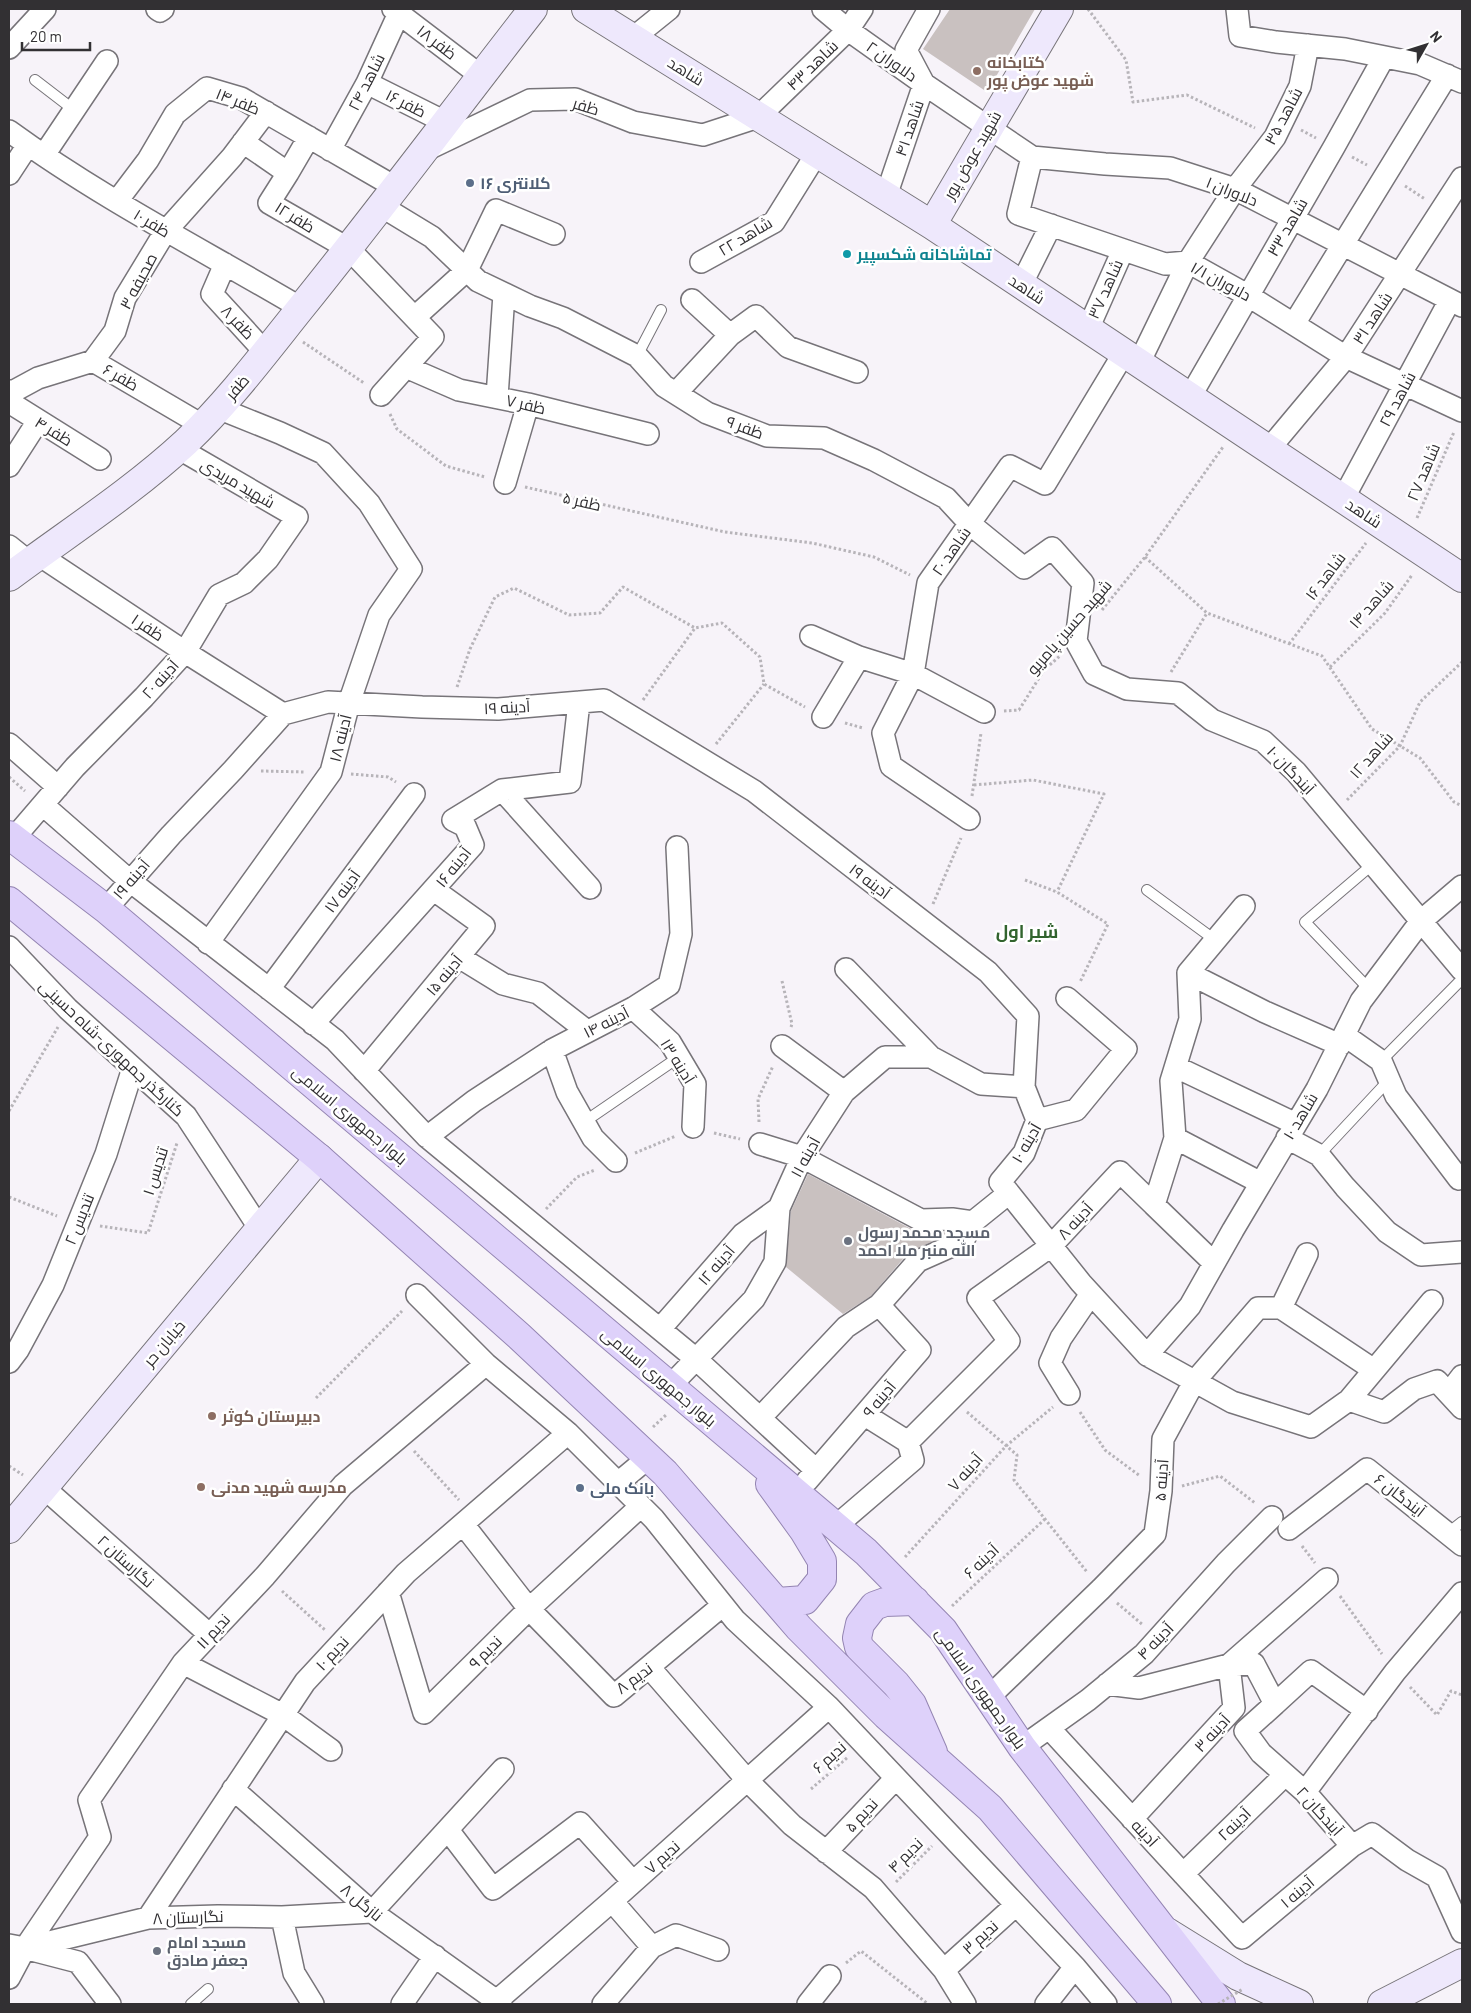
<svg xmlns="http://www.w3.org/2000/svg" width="1471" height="2013" font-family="Barlow,Cairo,sans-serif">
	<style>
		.building { fill: #c9c1c0 }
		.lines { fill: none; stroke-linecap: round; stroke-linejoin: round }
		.lane-casing { stroke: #777479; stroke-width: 12 }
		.street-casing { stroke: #777479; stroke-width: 24 }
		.secondary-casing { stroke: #777479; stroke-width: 30 }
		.primary-casing { stroke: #9485b2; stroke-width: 30 }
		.path { stroke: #b7b4b9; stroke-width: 3; stroke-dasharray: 2.5 2.5; stroke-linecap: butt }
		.lane { stroke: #fff; stroke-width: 10 }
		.street { stroke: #fff; stroke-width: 21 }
		.secondary { stroke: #eee8fc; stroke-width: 28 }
		.primary { stroke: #ded1fa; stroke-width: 28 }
		.path-bridge { stroke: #b7b4b9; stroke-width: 3; stroke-dasharray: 2.5 2.5; stroke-linecap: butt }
		.education-dot { fill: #8d6e63; stroke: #fff; stroke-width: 2 }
		.service-dot { fill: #5c6f8a; stroke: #fff; stroke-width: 2 }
		.culture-dot { fill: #0f9aa8; stroke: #fff; stroke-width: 2 }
		.worship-dot { fill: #6b7280; stroke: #fff; stroke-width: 2 }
		.labels { text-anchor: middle; stroke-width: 5; stroke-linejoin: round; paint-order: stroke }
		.street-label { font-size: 16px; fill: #323033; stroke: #fff }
		.education-label { font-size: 16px; font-weight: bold; fill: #785e54; stroke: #fff; text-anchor: start }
		.service-label { font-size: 16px; font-weight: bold; fill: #4e5e75; stroke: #fff; text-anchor: start }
		.culture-label { font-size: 16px; font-weight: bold; fill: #0d838f; stroke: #fff; text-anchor: start }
		.worship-label { font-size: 16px; font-weight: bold; fill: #5b616d; stroke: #fff; text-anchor: start }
		.neighbourhood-label { font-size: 18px; font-weight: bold; fill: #32642e; stroke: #fff }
	</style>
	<rect width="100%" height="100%" fill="#f7f3f9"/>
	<path class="building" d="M 950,9 L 1035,9 L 987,92 L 923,49 Z
		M 808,1174 L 915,1231 L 953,1232 L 909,1252 L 871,1296 L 843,1314 L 786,1267 L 791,1211 Z"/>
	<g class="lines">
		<defs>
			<path id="lane" d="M 35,80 L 74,110
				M 637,356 L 661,310
				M 1147,890 L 1215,940
				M 1370,990 L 1305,922 L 1373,864
				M 1381,1061 L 1462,979
				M 584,1122 L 679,1057
				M 1319,1155 L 1389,1080
				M 1448,1533 L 1462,1522
				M 191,2004 L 208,1989"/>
			<path id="street" d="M 157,9 L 160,11 L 163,9
				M 393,9 L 481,76
				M 823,9 L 848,30 L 924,84 L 1032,157 L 1105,164 L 1170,168 L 1235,189 L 1462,306
				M 1237,9 L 1240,36 L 1276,42 L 1345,49 L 1420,64 L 1462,82
				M 633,38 L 669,9
				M 9,48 L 45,9
				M 367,83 L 445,122
				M 9,131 C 101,198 203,250 301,308
				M 243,142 L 288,173 L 269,203 L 349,249 L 433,337 L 406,367 L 459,390 L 528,404 L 648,434
				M 330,150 L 367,83 L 399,13
				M 426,150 L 530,100 L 575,99 L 633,122 L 703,135 L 758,117 L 848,30 L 862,9
				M 44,155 L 107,61
				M 1032,157 L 1018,214 L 1165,264 L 1188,262 L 1247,295 L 1346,357 L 1462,411
				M 288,173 L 309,137
				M 9,174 L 28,145
				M 886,196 L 924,84 L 906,50 L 929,9
				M 117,201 L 148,160 L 175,114 L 207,88 L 241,98 L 395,187
				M 381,206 L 432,237 L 478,281 L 530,306 L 563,318 L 637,356 L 664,386 L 707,413 L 767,436 L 824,438 L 874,460 L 946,498 L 970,524 L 1024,568 L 1052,548 L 1083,583 L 1076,641 L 1094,674 L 1127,689 L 1178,693 L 1212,720 L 1263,741 L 1296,772 L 1462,970
				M 701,262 L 774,222 L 817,153
				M 225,264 L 212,294 L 265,352
				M 1021,285 L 1051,225
				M 692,300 L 730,335 L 756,316 L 788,347 L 857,372
				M 415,317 L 467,270 L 496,210 L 554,234
				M 1294,324 L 1447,75
				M 1088,329 L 1123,250
				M 93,361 L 115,331 L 125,298 L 165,232 L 232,157 L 266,112
				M 1139,363 L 1188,262 L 1235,189 L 1275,137 L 1300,86 L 1308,45
				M 9,391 L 14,391 L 38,378 L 93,361 L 202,425
				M 676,393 L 730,335
				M 381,395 L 406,367
				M 497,397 L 504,294
				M 1190,397 L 1334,147 L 1384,57
				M 9,402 L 100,459
				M 1269,449 L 1346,357 L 1462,178
				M 9,466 L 38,421
				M 505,483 L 528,404
				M 1343,499 L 1450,300
				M 9,546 L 29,562
				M 39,555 L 185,652 L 283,714
				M 811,636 L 859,657 L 913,674 L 984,712
				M 823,717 L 859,657
				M 9,744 L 58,787
				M 502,790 L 590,888
				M 43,805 L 130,881 L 335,1040 L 427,1137 L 696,1359 L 816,1470
				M 969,819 L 891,766 L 883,733 L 913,674 L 928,583 L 1010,466 L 1045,484 L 1124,353
				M 14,838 L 75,767 L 144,697 L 185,652 L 219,595 L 244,583 L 268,559 L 297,517 L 178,448
				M 106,909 L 171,835 L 233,770 L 283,714 L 328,702 L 422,707 L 498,709 L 604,700 L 754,791 L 988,972 L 1028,1016 L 1024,1087 L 1037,1120
				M 208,943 L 331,772 L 349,703 L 379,615 L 411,569 L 369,503 L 323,453 L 280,433 L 218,408
				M 9,947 L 68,1009 L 186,1116 L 260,1229
				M 459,957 L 503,984 L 538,993 L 587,1031
				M 846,969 L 931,1057
				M 1188,973 L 1265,1012 L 1340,1045
				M 269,989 L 414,794
				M 633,1008 L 670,1042 L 695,1084 L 693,1127
				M 313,1024 L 473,845 L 465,826 L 453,820 L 502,790 L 570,782 L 579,702
				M 1344,1035 L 1381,1061 L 1396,1096 L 1459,1179
				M 782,1046 L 844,1092
				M 552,1050 L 567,1092 L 593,1138 L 616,1161
				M 1176,1067 L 1296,1124
				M 364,1071 L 484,926 L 434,890
				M 427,1137 L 474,1101 L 552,1050 L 633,1008 L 669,985 L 681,934 L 677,847
				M 1175,1138 L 1261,1183
				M 1287,1138 L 1319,1155 L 1345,1187 L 1387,1232 L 1421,1255 L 1462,1252
				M 760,1144 L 802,1157 L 921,1220 L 952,1219 L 973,1222
				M 1009,1193 L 1081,1283 L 1147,1355 L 1232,1402 L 1311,1427 L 1349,1400 L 1432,1301
				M 1154,1205 L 1214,1263
				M 417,1295 L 486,1364 L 568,1433 L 654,1519 L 735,1620 L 829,1707 L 1075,1967 L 1106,2004
				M 1281,1308 L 1374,1370
				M 660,1329 L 743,1234 L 779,1208
				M 1147,1355 L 1190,1306 L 1233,1230 L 1317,1089 L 1361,1001 L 1421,921 L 1462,886
				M 9,1362 L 18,1350 L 53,1285 L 106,1154 L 133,1068
				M 670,1386 L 754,1299 L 775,1262 L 779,1208 L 802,1157 L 844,1092 L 885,1057 L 931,1057 L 981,1084 L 1024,1087
				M 1449,1393 L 1462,1376
				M 1069,1394 L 1050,1363 L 1061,1338 L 1091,1294
				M 1349,1400 L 1384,1412 L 1414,1389 L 1437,1381 L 1462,1408
				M 865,1415 L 908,1442
				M 760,1418 L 846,1327 L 879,1305 L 918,1261 L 963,1241 L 973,1222 L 1009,1193 L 1000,1182 L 1024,1153 L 1037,1120 L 1076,1110 L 1126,1049 L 1067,998
				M 807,1481 L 920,1350 L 879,1305
				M 618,1483 L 648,1458
				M 43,1487 L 210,1635
				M 463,1524 L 529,1609 L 614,1696 L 723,1605
				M 836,1526 L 913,1460 L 908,1442 L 1009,1341 L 978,1298 L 1051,1246 L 1120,1172 L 1154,1205 L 1175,1138 L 1171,1081 L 1190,1019 L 1188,973 L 1244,906
				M 1289,1529 L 1367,1469 L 1462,1545
				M 388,1592 L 424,1713 L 529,1609 L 641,1506
				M 183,1663 L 283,1715 L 331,1750
				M 649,1667 L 747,1780 L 792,1825 L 873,1888 L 944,1970 L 965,2004
				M 1107,1684 L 1139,1688 L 1229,1665 L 1254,1664 L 1275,1704 L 1245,1731 L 1261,1753 L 1305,1792 L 1352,1846 L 1372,1834 L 1407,1860 L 1437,1877 L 1462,1932
				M 989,1697 L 1101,1589 L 1155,1534 L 1161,1491 L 1163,1439 L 1194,1382 L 1258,1308 L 1281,1308 L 1307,1254
				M 1275,1704 L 1311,1671 L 1367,1711
				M 1049,1728 L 1242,1938 L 1352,1846
				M 1022,1747 L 1088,1700 L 1144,1654 L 1226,1563 L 1272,1517
				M 233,1789 L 372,1912 L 501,2004
				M 1305,1792 L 1395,1672 L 1462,1593
				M 1132,1819 L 1234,1708 L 1229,1665 L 1327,1579
				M 448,1830 L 493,1889 L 580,1823 L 633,1882
				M 826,1852 L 896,1778
				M 1183,1874 L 1285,1775
				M 282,1917 L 294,1973 L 313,2004
				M 148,1918 L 305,1682 L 406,1573 L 568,1433
				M 9,1945 L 25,1948 L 148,1918 L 218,1916 L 282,1917 L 372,1912 L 503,1769
				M 652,1947 L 676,1935 L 718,1950
				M 28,1949 L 78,1962 L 110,2004
				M 944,1970 L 1016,1905
				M 9,1978 L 25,1948 L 100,1837 L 89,1800 L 183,1663 L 265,1576 L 343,1485 L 486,1364
				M 402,2004 L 435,1956
				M 493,2004 L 612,1901 L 829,1707
				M 603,2004 L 652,1947 L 612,1901
				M 808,2004 L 830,1976
				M 1046,2004 L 1075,1967"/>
			<path id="secondary" d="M 586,9 L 932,225 L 1462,578
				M 932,225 L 1059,9
				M 9,577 C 68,533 132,492 186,442 C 228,402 264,354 300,309 C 380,210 455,109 533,9
				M 9,1529 L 319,1158
				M 1167,1932 L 1238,1976 L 1299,2004
				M 1382,2004 L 1462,1963"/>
			<path id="primary" d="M 9,835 L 106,909 L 866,1552 L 943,1630 L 1022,1747 L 1221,2004
				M 9,901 L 319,1158 L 519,1336 L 665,1473 L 799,1628 L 886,1715 L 990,1808 L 1157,2004
				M 770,1484 L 804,1531 L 822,1561 L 822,1579 L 805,1600 L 777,1602
				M 915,1601 L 885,1602 L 874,1606 L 860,1624 L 857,1638 L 859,1647 L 896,1684 L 912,1704 L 933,1752"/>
		</defs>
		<use href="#lane" class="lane-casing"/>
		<use href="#street" class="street-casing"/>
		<use href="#secondary" class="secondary-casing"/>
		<use href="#primary" class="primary-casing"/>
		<path class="path" d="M 1088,9 L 1126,60 L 1133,102 L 1187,95 L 1255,128
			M 1301,130 L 1316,138
			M 1352,157 L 1367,165
			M 1405,186 L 1425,199
			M 303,342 L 364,383
			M 390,414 L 397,429 L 446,466 L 485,477
			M 525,487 L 725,532 L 812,543 L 874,557 L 910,575
			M 1417,518 L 1454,432
			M 1145,557 L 1207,613 L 1322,656 L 1372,729 L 1420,758 L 1454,802 L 1462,806
			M 1102,610 L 1145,557 L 1223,447
			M 1289,644 L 1366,543
			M 1330,667 L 1385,613 L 1412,575
			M 1171,672 L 1207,613
			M 457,687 L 470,649 L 495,597 L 514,588 L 569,615 L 600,613 L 623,587 L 695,628 L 722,623 L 760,657 L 764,684 L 805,707
			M 643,700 L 695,628
			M 1004,711 L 1019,710 L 1044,670 L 1061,655
			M 845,723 L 863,728
			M 716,744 L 764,684
			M 261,771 L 305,772
			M 351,774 L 388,777 L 396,782
			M 9,777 L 25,791
			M 974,785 L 1033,780 L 1104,794 L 1057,892
			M 972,796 L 981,733
			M 1347,800 L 1400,746 L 1420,702 L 1462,662
			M 1025,880 L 1057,892 L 1108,924 L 1080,982
			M 933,904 L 961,838
			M 782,981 L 792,1024 L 791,1027
			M 9,1111 L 58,1027
			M 759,1122 L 758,1099 L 773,1066
			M 714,1133 L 740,1139
			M 635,1153 L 676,1136
			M 9,1197 L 57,1216
			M 546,1209 L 577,1177 L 595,1170
			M 100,1226 L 148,1233 L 177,1143
			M 316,1398 L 402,1311
			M 967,1412 L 1017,1455 L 1014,1480 L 1087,1572
			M 1080,1412 L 1105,1450 L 1140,1476
			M 653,1427 L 667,1414
			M 414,1451 L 459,1500
			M 9,1466 L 23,1475
			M 1182,1486 L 1220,1476 L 1255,1503
			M 1302,1546 L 1315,1563
			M 905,1557 L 1006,1446 L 1053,1407
			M 282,1591 L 325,1630
			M 1340,1596 L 1382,1654
			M 1117,1603 L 1143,1625
			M 952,1606 L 1045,1519
			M 1410,1687 L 1437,1715 L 1451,1691 L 1462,1695
			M 811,1789 L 848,1757
			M 896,1882 L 932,1846
			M 846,1963 L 861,1951 L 928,2004"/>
		<use href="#lane" class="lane"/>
		<use href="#street" class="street"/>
		<use href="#secondary" class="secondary"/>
		<use href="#primary" class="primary"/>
		<path class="path-bridge" d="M 1218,2004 L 1243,1989"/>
	</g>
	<g class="education-dot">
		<circle cx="977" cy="71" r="5"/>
		<circle cx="212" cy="1416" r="5"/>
		<circle cx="201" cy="1487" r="5"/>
	</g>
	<g class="service-dot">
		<circle cx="470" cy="183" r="5"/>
		<circle cx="580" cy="1488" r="5"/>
	</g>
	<circle class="culture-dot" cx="847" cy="254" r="5"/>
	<g class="worship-dot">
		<circle cx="848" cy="1241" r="5"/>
		<circle cx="157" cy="1951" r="5"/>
	</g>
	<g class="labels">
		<g class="street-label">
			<text transform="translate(437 42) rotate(38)" y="6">ظفر ۱۸</text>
			<text transform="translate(892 61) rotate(35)" y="6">دلاوران ۲</text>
			<text transform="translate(812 65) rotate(-44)" y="6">شاهد ۴۳</text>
			<text transform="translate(686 71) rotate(32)" y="6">شاهد</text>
			<text transform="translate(366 82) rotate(-63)" y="6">شاهد ۲۴</text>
			<text transform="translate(238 101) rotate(22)" y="6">ظفر ۱۴</text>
			<text transform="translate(406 103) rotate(27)" y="6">ظفر ۱۶</text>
			<text transform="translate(586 106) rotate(17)" y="6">ظفر</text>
			<text transform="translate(1283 116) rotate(-62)" y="6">شاهد ۳۵</text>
			<text transform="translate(909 128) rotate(-71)" y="6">شاهد ۴۱</text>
			<text transform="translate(972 155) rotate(-60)" y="6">شهید عوض پور</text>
			<text transform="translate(1232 191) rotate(22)" y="6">دلاوران ۱</text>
			<text transform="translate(295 217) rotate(32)" y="6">ظفر ۱۲</text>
			<text transform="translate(152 223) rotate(31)" y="6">ظفر ۱۰</text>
			<text transform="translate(1287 227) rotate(-60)" y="6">شاهد ۳۳</text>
			<text transform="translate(745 236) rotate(-31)" y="6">شاهد ۲۲</text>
			<text transform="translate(138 281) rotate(-62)" y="6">صحیفه ۳</text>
			<text transform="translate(1221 281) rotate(28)" y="6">دلاوران ۱/۱</text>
			<text transform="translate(1027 289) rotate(34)" y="6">شاهد</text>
			<text transform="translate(1105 289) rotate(-66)" y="6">شاهد ۳۷</text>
			<text transform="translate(1372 318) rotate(-57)" y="6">شاهد ۳۱</text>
			<text transform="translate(238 322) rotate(47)" y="6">ظفر ۸</text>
			<text transform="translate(121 377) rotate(30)" y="6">ظفر ۶</text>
			<text transform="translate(237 387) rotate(-49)" y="6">ظفر</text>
			<text transform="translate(1397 399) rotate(-62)" y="6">شاهد ۲۹</text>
			<text transform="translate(526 404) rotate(13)" y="6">ظفر ۷</text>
			<text transform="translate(745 427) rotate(20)" y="6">ظفر ۹</text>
			<text transform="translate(54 431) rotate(32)" y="6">ظفر ۴</text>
			<text transform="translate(1423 472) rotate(-67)" y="6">شاهد ۲۷</text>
			<text transform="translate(238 483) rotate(30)" y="6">شهید مریدی</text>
			<text transform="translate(582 501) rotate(13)" y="6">ظفر ۵</text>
			<text transform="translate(1364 513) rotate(34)" y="6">شاهد</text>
			<text transform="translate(951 551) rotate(-55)" y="6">شاهد ۲۰</text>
			<text transform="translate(1325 576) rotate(-53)" y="6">شاهد ۱۶</text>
			<text transform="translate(1371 604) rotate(-49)" y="6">شاهد ۱۴</text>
			<text transform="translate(148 627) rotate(34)" y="6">ظفر ۱</text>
			<text transform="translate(1069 627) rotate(-49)" y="6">شهید حسین پامریو</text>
			<text transform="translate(160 679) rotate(-48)" y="6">آدینه ۲۰</text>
			<text transform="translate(507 707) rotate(-3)" y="6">آدینه ۱۹</text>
			<text transform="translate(340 738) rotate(-76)" y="6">آدینه ۱۸</text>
			<text transform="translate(1371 755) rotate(-48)" y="6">شاهد ۱۲</text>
			<text transform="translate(1291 770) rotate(46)" y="6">آیندگان ۱۰</text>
			<text transform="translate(453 867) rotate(-51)" y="6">آدینه ۱۶</text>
			<text transform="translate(131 879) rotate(-49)" y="6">آدینه ۱۹</text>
			<text transform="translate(870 881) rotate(37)" y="6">آدینه ۱۹</text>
			<text transform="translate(342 891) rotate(-53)" y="6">آدینه ۱۷</text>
			<text transform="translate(444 975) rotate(-50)" y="6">آدینه ۱۵</text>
			<text transform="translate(606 1022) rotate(-27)" y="6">آدینه ۱۴</text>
			<text transform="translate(112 1048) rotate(43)" y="6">کنارگذر جمهوری-شاه حسینی</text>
			<text transform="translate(678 1061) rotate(58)" y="6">آدینه ۱۳</text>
			<text transform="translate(350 1115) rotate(40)" y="6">بلوار جمهوری اسلامی</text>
			<text transform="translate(1300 1116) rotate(-59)" y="6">شاهد ۱۰</text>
			<text transform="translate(1026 1143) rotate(-60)" y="6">آدینه ۱۰</text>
			<text transform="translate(805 1157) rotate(-61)" y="6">آدینه ۱۱</text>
			<text transform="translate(155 1171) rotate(-72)" y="6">تندیس ۱</text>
			<text transform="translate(79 1219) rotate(-68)" y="6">تندیس ۲</text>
			<text transform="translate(1075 1221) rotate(-47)" y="6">آدینه ۸</text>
			<text transform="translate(716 1265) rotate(-49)" y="6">آدینه ۱۲</text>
			<text transform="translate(164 1343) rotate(-50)" y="6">خیابان حر</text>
			<text transform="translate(659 1377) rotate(40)" y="6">بلوار جمهوری اسلامی</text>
			<text transform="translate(879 1399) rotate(-50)" y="6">آدینه ۹</text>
			<text transform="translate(965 1472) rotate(-48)" y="6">آدینه ۷</text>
			<text transform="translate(1161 1480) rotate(-86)" y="6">آدینه ۵</text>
			<text transform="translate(1400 1495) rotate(38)" y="6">آیندگان ۶</text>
			<text transform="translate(126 1561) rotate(42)" y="6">نگارستان ۲</text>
			<text transform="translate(981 1561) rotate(-43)" y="6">آدینه ۶</text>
			<text transform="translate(213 1631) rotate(-47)" y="6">ندیم ۱۱</text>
			<text transform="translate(1155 1641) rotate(-46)" y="6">آدینه ۴</text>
			<text transform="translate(485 1652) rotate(-45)" y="6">ندیم ۹</text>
			<text transform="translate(332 1653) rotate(-47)" y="6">ندیم ۱۰</text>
			<text transform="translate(634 1678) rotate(-36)" y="6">ندیم ۸</text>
			<text transform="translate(981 1688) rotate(55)" y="6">بلوار جمهوری اسلامی</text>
			<text transform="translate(1212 1733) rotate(-47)" y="6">آدینه ۳</text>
			<text transform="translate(829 1757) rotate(-42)" y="6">ندیم ۶</text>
			<text transform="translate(1320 1811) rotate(48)" y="6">آیندگان ۲</text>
			<text transform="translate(861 1815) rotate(-47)" y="6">ندیم ۵</text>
			<text transform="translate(1234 1824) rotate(-44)" y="6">آدینه۲</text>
			<text transform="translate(1145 1833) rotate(47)" y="6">آدینه</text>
			<text transform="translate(905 1855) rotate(-45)" y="6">ندیم ۴</text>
			<text transform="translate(662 1857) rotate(-42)" y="6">ندیم ۷</text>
			<text transform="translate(1297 1892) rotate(-40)" y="6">آدینه ۱</text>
			<text transform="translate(362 1902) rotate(40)" y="6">نازگل ۸</text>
			<text transform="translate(188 1917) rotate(-2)" y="6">نگارستان ۸</text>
			<text transform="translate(980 1937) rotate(-42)" y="6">ندیم ۳</text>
		</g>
		<g class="education-label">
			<text x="987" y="68">کتابخانه<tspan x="987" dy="18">شهید عوض پور</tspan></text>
			<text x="222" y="1422">دبیرستان کوثر</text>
			<text x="211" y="1493">مدرسه شهید مدنی</text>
		</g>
		<g class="service-label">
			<text x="480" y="189">کلانتری ۱۶</text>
			<text x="590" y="1494">بانک ملی</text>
		</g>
		<g class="culture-label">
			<text x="857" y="260">تماشاخانه شکسپیر</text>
		</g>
		<g class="worship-label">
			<text x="858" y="1238">مسجد محمد رسول<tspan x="858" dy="18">الله منبر ملا احمد</tspan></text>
			<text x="167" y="1948">مسجد امام<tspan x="167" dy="18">جعفر صادق</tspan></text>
		</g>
		<g class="neighbourhood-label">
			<text x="1027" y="938">شیر اول</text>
		</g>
	</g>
	<rect width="1471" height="2013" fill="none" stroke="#323033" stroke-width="20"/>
	<g transform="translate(1426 45) rotate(51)" stroke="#ffffff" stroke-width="4" paint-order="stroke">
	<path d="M0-4L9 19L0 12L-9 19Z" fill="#323033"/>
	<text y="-8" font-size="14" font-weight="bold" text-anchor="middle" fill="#323033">N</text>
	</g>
	<path d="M22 42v8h68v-8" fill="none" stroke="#323033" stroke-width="2.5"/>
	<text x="30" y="42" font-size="15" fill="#323033" stroke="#ffffff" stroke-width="4" paint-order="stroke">20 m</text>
</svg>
